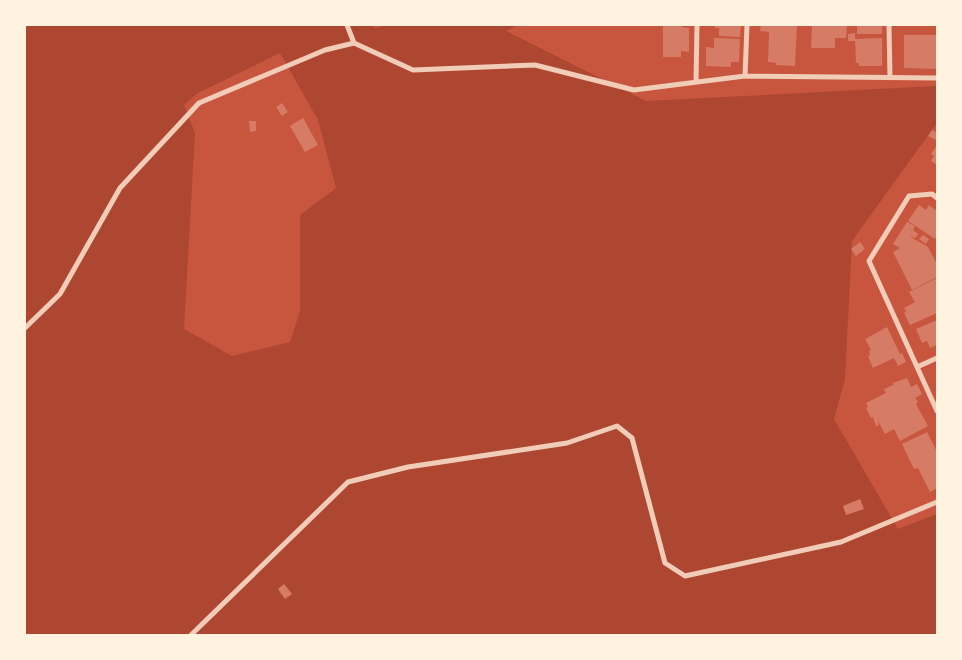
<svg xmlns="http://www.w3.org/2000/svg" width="962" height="660" font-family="Poppins,sans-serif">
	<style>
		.green { fill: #ae4732; fill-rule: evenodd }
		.building { fill: #d67c66 }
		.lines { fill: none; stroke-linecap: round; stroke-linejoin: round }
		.minor { stroke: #f1ccb7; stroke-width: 5 }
	</style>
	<rect width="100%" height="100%" fill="#c8553d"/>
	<path class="green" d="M 25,25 L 373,25 L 375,28 L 387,25 L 518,25 L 506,31 L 646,101 L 937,86 L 937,123 L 852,241 L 845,379 L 834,419 L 898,529 L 937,514 L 937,635 L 25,635 ZM 280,53 L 318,120 L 336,188 L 300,215 L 300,311 L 290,342 L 232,356 L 184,329 L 195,133 L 184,105 L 198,93 Z"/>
	<path class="building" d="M 663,25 L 682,25 L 682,27 L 689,28 L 689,52 L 681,51 L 681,57 L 663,57 Z
		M 715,25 L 741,25 L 740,37 L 719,36 L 719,28 L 715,28 Z
		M 761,25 L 797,25 L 795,66 L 776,65 L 776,63 L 768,62 L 769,32 L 760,31 Z
		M 812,25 L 847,25 L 846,38 L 835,38 L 835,48 L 811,48 Z
		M 857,25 L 882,25 L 882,34 L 857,34 Z
		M 855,33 L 855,41 L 848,41 L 848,34 Z
		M 904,35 L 937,35 L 936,69 L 904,68 Z
		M 714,38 L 740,39 L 739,62 L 731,62 L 731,67 L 706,66 L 706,47 L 714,48 Z
		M 882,38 L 882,66 L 859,66 L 859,63 L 856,63 L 855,39 Z
		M 282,103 L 288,112 L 282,116 L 276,107 Z
		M 303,118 L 318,145 L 305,152 L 290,126 Z
		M 249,121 L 256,121 L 256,131 L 250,132 Z
		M 932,130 L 937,133 L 936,140 L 928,136 Z
		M 937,145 L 937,165 L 931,161 L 934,156 L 931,154 Z
		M 919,205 L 926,210 L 929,205 L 937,211 L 937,235 L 935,239 L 908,221 Z
		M 907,222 L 915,226 L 913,230 L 918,234 L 915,238 L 909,236 L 928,247 L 937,264 L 937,277 L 912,290 L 893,252 L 900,248 L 893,244 Z
		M 923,235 L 929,239 L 926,244 L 919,239 Z
		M 860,242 L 865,249 L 856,256 L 851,249 Z
		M 937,278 L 936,290 L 937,313 L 910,325 L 904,313 L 906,312 L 904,308 L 915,302 L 909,292 Z
		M 937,320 L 937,345 L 930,348 L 927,341 L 922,343 L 916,329 Z
		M 887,327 L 900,354 L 902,353 L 906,362 L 898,366 L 894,358 L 873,368 L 868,356 L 870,355 L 869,351 L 871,350 L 865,339 Z
		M 907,378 L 911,387 L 917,384 L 922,394 L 915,398 L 918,402 L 916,404 L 928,426 L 900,441 L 894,429 L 885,434 L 877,419 L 879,425 L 876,426 L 873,417 L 871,418 L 866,408 L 868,407 L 866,403 L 886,393 L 884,389 L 893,385 L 893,383 Z
		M 927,432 L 937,452 L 937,488 L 930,492 L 918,468 L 914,469 L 902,444 Z
		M 860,499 L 864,509 L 846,515 L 843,506 Z
		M 284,584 L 292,594 L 285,599 L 278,589 Z"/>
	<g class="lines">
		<path class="minor" d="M 347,25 L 354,43
			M 889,25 L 890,78
			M 745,76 L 747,25
			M 696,82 L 697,25
			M 937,198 L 932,194 L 909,196 L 869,261 L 937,411
			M 25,328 L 60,294 L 120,188 L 199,103 L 325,50 L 354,43 L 413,70 L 535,65 L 634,90 L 745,76 L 937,78
			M 917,367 L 937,358
			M 191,635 L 348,482 L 408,467 L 567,443 L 617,426 L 632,438 L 665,563 L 685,576 L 841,542 L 937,502"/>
	</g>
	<rect width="962" height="660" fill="none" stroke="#fff3e0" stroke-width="52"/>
</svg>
